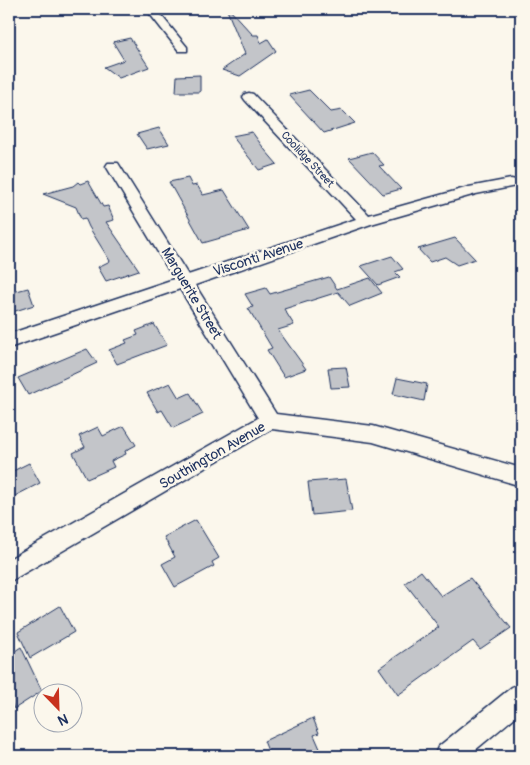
<svg xmlns="http://www.w3.org/2000/svg" width="530" height="765" font-family="Pangolin,sans-serif">
	<style>
		.building { fill: #c3c5c9; stroke: #1b2f5e }
		.lines { fill: none; stroke-linecap: round; stroke-linejoin: round }
		.minor-casing { stroke: #1b2f5e; stroke-width: 3 }
		.minor { fill: #fbf7ec; fill-rule: evenodd }
		.labels { text-anchor: middle; stroke-width: 5; stroke-linejoin: round; paint-order: stroke }
		.far-street-label { font-size: 11px; fill: #1b2f5e; stroke: #fbf7ec }
		.street-label { font-size: 14px; fill: #1b2f5e; stroke: #fbf7ec }
	</style>
	<rect width="100%" height="100%" fill="#fbf7ec"/>
	<filter id="ink" filterUnits="userSpaceOnUse"><feTurbulence type="fractalNoise" baseFrequency=".02" numOctaves="2"/><feDisplacementMap in="SourceGraphic" scale="10" xChannelSelector="R" yChannelSelector="G"/><feConvolveMatrix kernelMatrix="1 2 1 2 8 2 1 2 1" color-interpolation-filters="sRGB"/></filter>
	<g filter="url(#ink)">
		<path class="building" d="M 229,9 L 253,35 L 258,35 L 261,43 L 268,39 L 276,51 L 240,76 L 222,70 L 245,54 L 227,10 Z
			M 130,38 L 149,67 L 119,78 L 104,67 L 124,60 L 113,42 Z
			M 200,75 L 200,92 L 176,92 L 177,76 Z
			M 309,90 L 331,112 L 342,110 L 355,123 L 324,133 L 289,95 Z
			M 159,128 L 169,144 L 147,149 L 137,134 Z
			M 252,132 L 265,150 L 277,164 L 259,170 L 232,136 Z
			M 372,152 L 384,165 L 379,166 L 401,189 L 383,194 L 349,158 Z
			M 188,178 L 192,186 L 197,185 L 203,195 L 224,190 L 249,230 L 203,243 L 169,182 Z
			M 88,181 L 103,207 L 108,206 L 114,220 L 106,222 L 139,270 L 106,281 L 98,267 L 110,261 L 89,227 L 85,218 L 81,219 L 76,207 L 43,194 L 73,186 L 78,182 L 80,184 Z
			M 455,238 L 475,259 L 457,265 L 445,257 L 430,262 L 418,249 Z
			M 392,256 L 403,269 L 395,272 L 400,277 L 378,285 L 361,266 Z
			M 329,277 L 337,289 L 370,278 L 382,293 L 350,306 L 338,292 L 284,309 L 294,325 L 278,330 L 306,369 L 284,377 L 267,350 L 272,348 L 248,308 L 253,307 L 245,294 L 266,288 L 270,294 Z
			M 28,288 L 34,305 L 9,313 L 9,293 Z
			M 154,324 L 167,345 L 117,364 L 109,350 L 127,343 L 125,340 L 138,335 L 136,331 Z
			M 87,349 L 97,363 L 28,395 L 18,378 Z
			M 346,367 L 350,387 L 331,388 L 328,368 Z
			M 397,378 L 427,384 L 424,401 L 393,394 Z
			M 170,383 L 179,398 L 190,393 L 203,414 L 173,428 L 162,410 L 158,412 L 147,393 Z
			M 124,426 L 136,445 L 125,451 L 126,454 L 111,461 L 114,467 L 87,479 L 73,453 L 85,447 L 79,436 L 98,427 L 103,436 Z
			M 29,463 L 40,483 L 9,499 L 9,473 Z
			M 346,479 L 352,511 L 312,515 L 308,482 Z
			M 196,520 L 219,558 L 212,562 L 214,566 L 175,587 L 162,564 L 175,557 L 164,537 Z
			M 421,571 L 441,596 L 470,578 L 511,628 L 480,649 L 473,641 L 398,695 L 379,668 L 439,627 L 405,583 Z
			M 60,606 L 74,632 L 30,658 L 18,632 Z
			M 21,647 L 42,691 L 14,709 L 9,697 L 9,655 Z
			M 313,718 L 319,733 L 314,735 L 321,751 L 310,756 L 270,756 L 264,741 Z"/>
		<g class="lines">
			<defs>
				<path id="minor" d="M 146,9 L 156,9 L 187,47 L 187,51 L 179,51 Z
					M 249,93 L 253,94 L 369,215 L 469,187 L 511,179 L 516,180 L 518,183 L 516,186 L 476,194 L 371,224 L 195,285 L 276,414 L 373,426 L 521,468 L 521,486 L 373,442 L 272,429 L 9,582 L 9,559 L 258,418 L 180,289 L 9,348 L 9,334 L 174,279 L 106,166 L 108,163 L 118,163 L 188,275 L 356,219 L 245,100 L 243,97 L 245,94 Z
					M 521,683 L 521,712 L 468,756 L 434,756 L 438,747 L 512,687 Z"/>
			</defs>
			<use href="#minor" class="minor-casing"/>
			<use href="#minor" class="minor"/>
		</g>
	</g>
	<g class="labels">
		<g class="far-street-label">
			<text transform="translate(308 159) rotate(47)" y="4">Coolidge Street</text>
		</g>
		<g class="street-label">
			<text transform="translate(258 257) rotate(-18)" y="5">Visconti Avenue</text>
			<text transform="translate(192 293) rotate(59)" y="5">Marguerite Street</text>
			<text transform="translate(212 455) rotate(-30)" y="5">Southington Avenue</text>
		</g>
	</g>
	<rect width="530" height="765" fill="none" stroke="#fbf7ec" stroke-width="30"/>
	<rect x="15" y="15" width="500" height="735" fill="none" stroke="#1b2f5e" stroke-width="2" filter="url(#ink)"/>
	<g transform="translate(58 708) rotate(157)"><circle r="24" fill="#fbf7ec" stroke="#a1a7b3"/>
	<path d="M0-4L9 19L0 12L-9 19Z" fill="#c8321e"/>
	<text y="-8" font-size="14" font-weight="bold" text-anchor="middle" fill="#1b2f5e">N</text>
	</g>
</svg>
